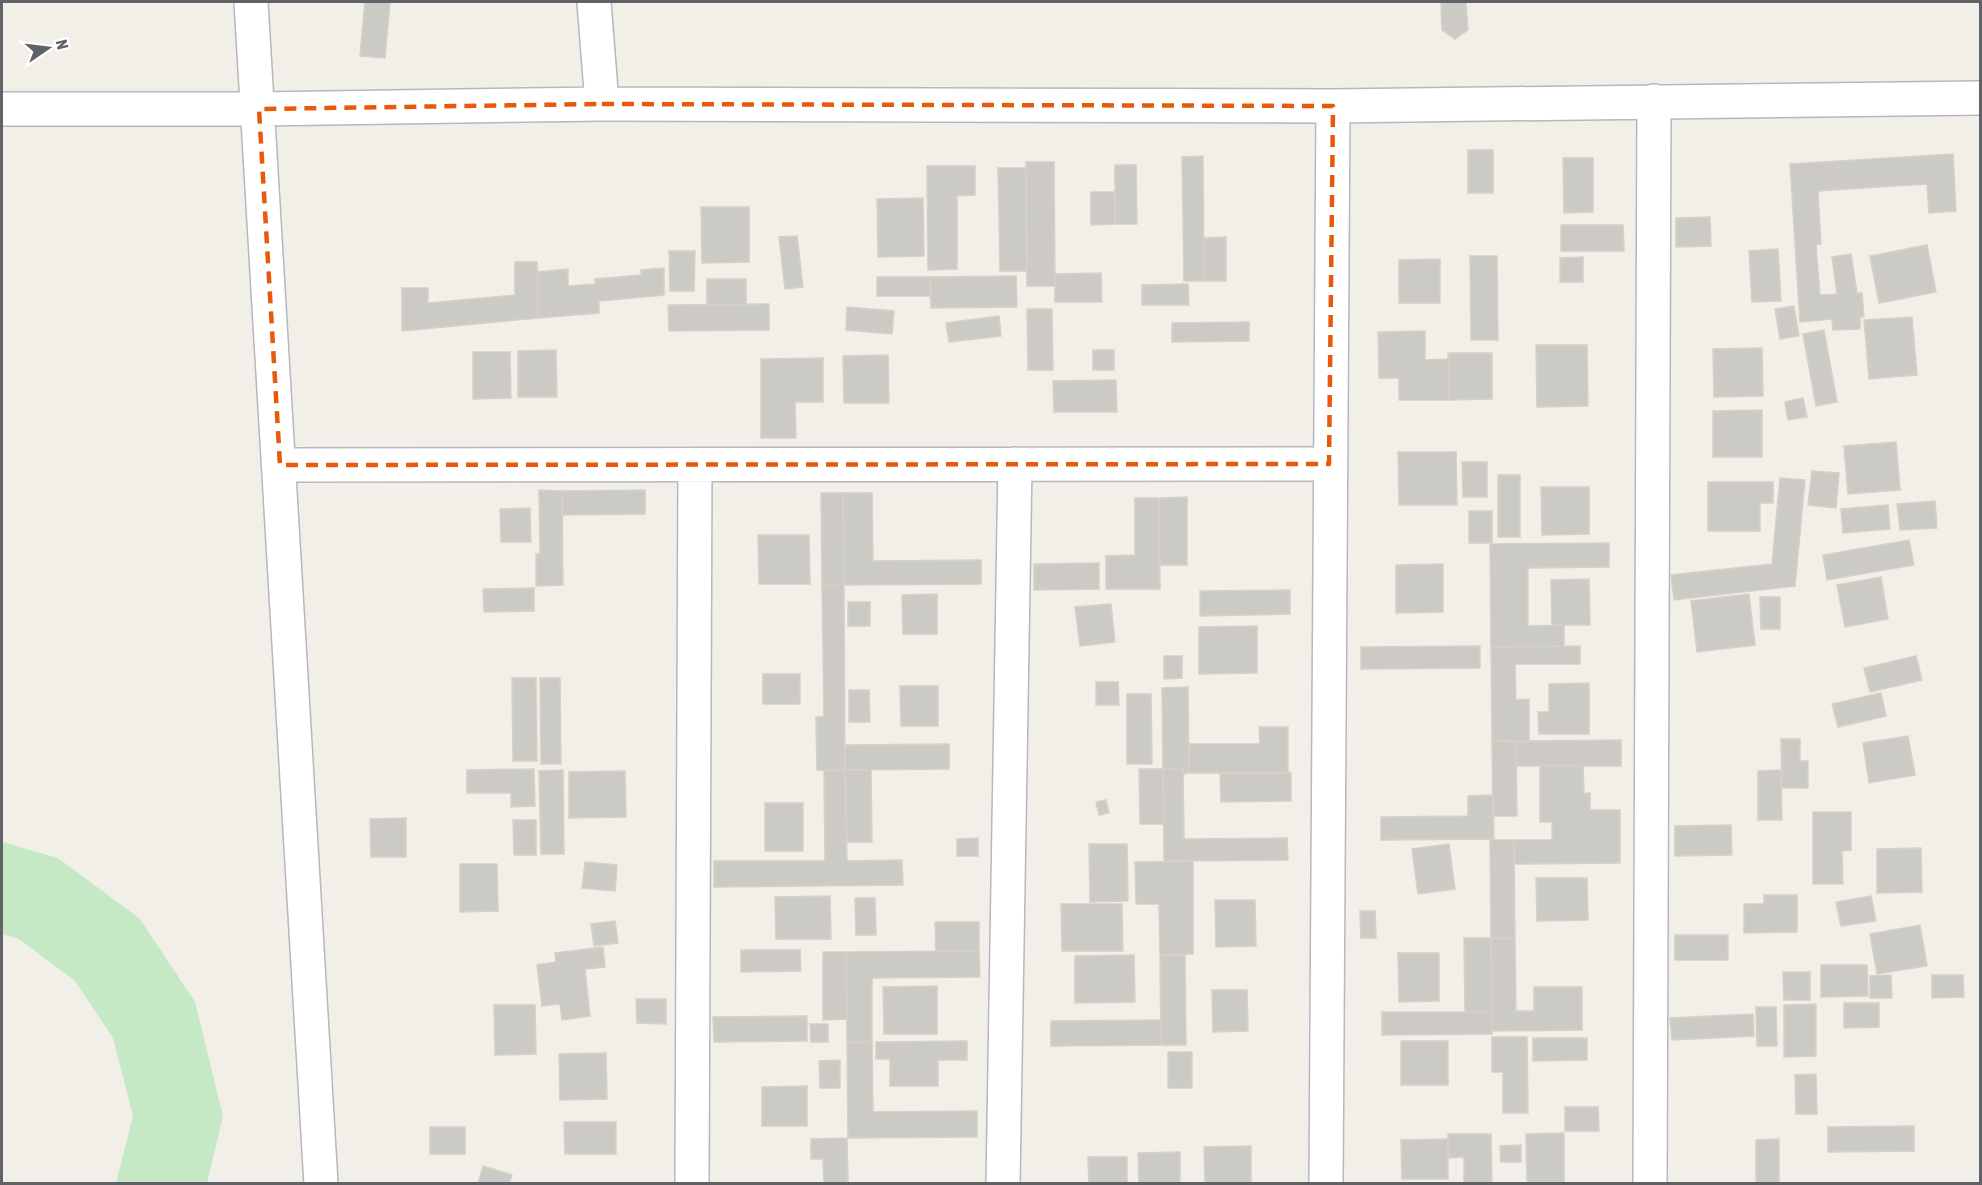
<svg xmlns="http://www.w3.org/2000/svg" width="1982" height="1185" font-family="'Asap Condensed',sans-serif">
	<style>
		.green { fill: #c5e8c5 }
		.building { fill: #cccac5; stroke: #d6d1c6; stroke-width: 1.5 }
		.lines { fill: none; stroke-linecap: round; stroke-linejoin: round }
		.minor-casing { stroke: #b5b8bc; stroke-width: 36 }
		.minor { stroke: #fff; stroke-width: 33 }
		.marked { fill: none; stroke: #e8590c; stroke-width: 4.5; stroke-dasharray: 12 8; stroke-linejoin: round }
	</style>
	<rect width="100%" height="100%" fill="#f1efe8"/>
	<path class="green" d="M 2,842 L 58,858 L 140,919 L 195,1002 L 223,1116 L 207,1183 L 116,1183 L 133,1116 L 113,1038 L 75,981 L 19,939 L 2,934 Z"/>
	<path class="building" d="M 365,2 L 390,2 L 385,58 L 360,56 Z
		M 1441,2 L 1466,2 L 1468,30 L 1455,39 L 1442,30 Z
		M 1468,150 L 1493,150 L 1493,193 L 1468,193 Z
		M 1953,154 L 1956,211 L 1929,213 L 1927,184 L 1818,191 L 1821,244 L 1816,245 L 1820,295 L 1837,294 L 1832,257 L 1851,254 L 1857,293 L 1862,293 L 1864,317 L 1860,317 L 1860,329 L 1833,330 L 1832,319 L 1800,322 L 1790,164 Z
		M 1203,156 L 1204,281 L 1184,281 L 1182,157 Z
		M 1563,158 L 1593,158 L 1593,212 L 1564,213 Z
		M 1026,162 L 1054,162 L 1055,286 L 1027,286 Z
		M 1115,165 L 1136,165 L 1137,224 L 1115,224 Z
		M 927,166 L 975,166 L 975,195 L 957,196 L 957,269 L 928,270 Z
		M 998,168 L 1026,168 L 1027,271 L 1000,271 Z
		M 1091,192 L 1115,192 L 1115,224 L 1091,225 Z
		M 923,198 L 924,256 L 878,257 L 877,199 Z
		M 701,207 L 749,207 L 749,262 L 702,263 Z
		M 1710,217 L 1711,246 L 1676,247 L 1676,218 Z
		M 1561,225 L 1623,225 L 1624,251 L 1561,251 Z
		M 797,236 L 803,287 L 785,289 L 779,237 Z
		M 1226,237 L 1226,281 L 1204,281 L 1204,238 Z
		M 1927,245 L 1936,292 L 1879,303 L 1870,256 Z
		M 1778,249 L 1781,301 L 1752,302 L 1749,251 Z
		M 669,251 L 695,251 L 694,291 L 670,291 Z
		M 1470,256 L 1497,256 L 1498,340 L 1471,340 Z
		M 1583,257 L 1583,282 L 1560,282 L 1560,258 Z
		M 1440,259 L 1440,303 L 1399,303 L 1399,260 Z
		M 515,262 L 537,262 L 538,318 L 402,331 L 402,288 L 428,288 L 428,303 L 515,295 Z
		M 664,268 L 664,295 L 599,301 L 599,313 L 538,318 L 538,272 L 568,269 L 568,286 L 595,284 L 595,279 L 641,275 L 641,270 Z
		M 1101,273 L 1102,302 L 1055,302 L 1055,274 Z
		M 1016,276 L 1017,307 L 931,308 L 930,277 Z
		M 877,277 L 930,277 L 931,296 L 877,296 Z
		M 707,279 L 746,279 L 746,305 L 707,305 Z
		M 1188,284 L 1189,305 L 1142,305 L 1142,285 Z
		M 769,304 L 769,330 L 669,331 L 668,305 Z
		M 1794,306 L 1799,336 L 1780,339 L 1775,309 Z
		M 847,307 L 894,311 L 892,334 L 846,330 Z
		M 1027,309 L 1052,309 L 1053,370 L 1028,370 Z
		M 999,316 L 1001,336 L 949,342 L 946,323 Z
		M 1912,317 L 1917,375 L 1869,379 L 1864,320 Z
		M 1249,322 L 1249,341 L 1172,342 L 1172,323 Z
		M 1824,330 L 1837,402 L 1816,406 L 1803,334 Z
		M 1425,331 L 1425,360 L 1449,359 L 1449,400 L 1399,400 L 1399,378 L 1379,378 L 1378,332 Z
		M 1536,345 L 1587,345 L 1588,406 L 1537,407 Z
		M 1762,348 L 1763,396 L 1714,397 L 1713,349 Z
		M 556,350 L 557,397 L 518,397 L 518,351 Z
		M 1093,350 L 1114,350 L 1114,370 L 1093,370 Z
		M 473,352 L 510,352 L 511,398 L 473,399 Z
		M 1448,353 L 1492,353 L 1492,399 L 1449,400 Z
		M 888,355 L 889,403 L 844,403 L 843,356 Z
		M 823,358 L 823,402 L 795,402 L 796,438 L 761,438 L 761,359 Z
		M 1116,380 L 1117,412 L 1054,412 L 1053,381 Z
		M 1803,398 L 1807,417 L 1788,420 L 1785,402 Z
		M 1762,410 L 1762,457 L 1713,457 L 1713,411 Z
		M 1896,442 L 1900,490 L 1848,494 L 1844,446 Z
		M 1398,452 L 1456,452 L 1457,505 L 1399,505 Z
		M 1462,462 L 1487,462 L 1487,497 L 1463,497 Z
		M 1812,471 L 1839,473 L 1836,508 L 1808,505 Z
		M 1498,475 L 1520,475 L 1520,537 L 1498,537 Z
		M 1780,478 L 1805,480 L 1795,586 L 1674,600 L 1671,575 L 1772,564 Z
		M 1708,482 L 1773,482 L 1773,503 L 1760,503 L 1760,531 L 1708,531 Z
		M 1541,487 L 1589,487 L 1589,534 L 1542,535 Z
		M 539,490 L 562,491 L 563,585 L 536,586 L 536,554 L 540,554 Z
		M 645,490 L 645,514 L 562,515 L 562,491 Z
		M 821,493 L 843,493 L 844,585 L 822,586 Z
		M 843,493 L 872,493 L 873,561 L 981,560 L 981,584 L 844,585 Z
		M 1187,497 L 1187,565 L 1160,565 L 1159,498 Z
		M 1135,498 L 1159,498 L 1160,589 L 1106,589 L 1106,556 L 1135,555 Z
		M 1935,501 L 1937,528 L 1900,530 L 1897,504 Z
		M 1888,505 L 1890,529 L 1843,533 L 1841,509 Z
		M 530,508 L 531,542 L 501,542 L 500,509 Z
		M 1469,511 L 1492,511 L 1492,543 L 1469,543 Z
		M 758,535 L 809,535 L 810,584 L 759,584 Z
		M 1909,540 L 1914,565 L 1827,580 L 1823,555 Z
		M 1609,543 L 1609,567 L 1528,568 L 1528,626 L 1564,625 L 1564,646 L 1491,647 L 1490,544 Z
		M 1099,563 L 1099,589 L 1034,590 L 1034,564 Z
		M 1443,564 L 1443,612 L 1396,613 L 1396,565 Z
		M 1881,577 L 1888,619 L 1845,627 L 1837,585 Z
		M 1589,579 L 1590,625 L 1552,625 L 1551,580 Z
		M 844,585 L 845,770 L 817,770 L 816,717 L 824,717 L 822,586 Z
		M 534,588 L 534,611 L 484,612 L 483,589 Z
		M 1290,590 L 1290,614 L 1200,616 L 1200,591 Z
		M 937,594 L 937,634 L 903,634 L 902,595 Z
		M 1749,594 L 1755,645 L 1697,652 L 1691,601 Z
		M 1760,597 L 1780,597 L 1780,629 L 1761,629 Z
		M 848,602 L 870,602 L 870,626 L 848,626 Z
		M 1111,604 L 1115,642 L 1080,646 L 1075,607 Z
		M 1257,626 L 1257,673 L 1199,674 L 1199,627 Z
		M 1480,646 L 1480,668 L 1361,669 L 1361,647 Z
		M 1580,646 L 1580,664 L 1515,664 L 1516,700 L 1529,699 L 1529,742 L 1492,741 L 1491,647 Z
		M 1164,656 L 1182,656 L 1182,678 L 1164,679 Z
		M 1916,656 L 1922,680 L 1870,692 L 1864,668 Z
		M 763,674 L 800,674 L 800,704 L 763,704 Z
		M 512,678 L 536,678 L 537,761 L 513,761 Z
		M 540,678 L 560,678 L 561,764 L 541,764 Z
		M 1096,682 L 1118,682 L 1119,705 L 1096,705 Z
		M 1589,683 L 1589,734 L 1539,734 L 1538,712 L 1549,712 L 1549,684 Z
		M 900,686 L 938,686 L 938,726 L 901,726 Z
		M 1188,687 L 1189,773 L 1183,774 L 1183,769 L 1163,769 L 1162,688 Z
		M 849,690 L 869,690 L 870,722 L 849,722 Z
		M 1881,693 L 1886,716 L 1838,727 L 1832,704 Z
		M 1127,694 L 1151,694 L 1152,764 L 1127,764 Z
		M 1259,727 L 1288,727 L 1288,773 L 1189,773 L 1189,744 L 1260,744 Z
		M 1908,736 L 1915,775 L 1869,783 L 1863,743 Z
		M 1781,739 L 1800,739 L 1800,761 L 1808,761 L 1808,788 L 1782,788 Z
		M 1621,740 L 1621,766 L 1516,766 L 1516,741 Z
		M 1492,741 L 1516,741 L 1517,816 L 1493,816 Z
		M 949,744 L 949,769 L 845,770 L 845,745 Z
		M 1540,766 L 1583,766 L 1584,794 L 1590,793 L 1590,810 L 1620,810 L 1620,863 L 1514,864 L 1514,840 L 1552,840 L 1552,822 L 1540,822 Z
		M 534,769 L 535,806 L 511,807 L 511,793 L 467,793 L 467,770 Z
		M 1139,769 L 1163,769 L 1164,824 L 1140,824 Z
		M 1163,769 L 1183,769 L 1184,839 L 1287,838 L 1288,860 L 1164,861 Z
		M 563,770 L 564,854 L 541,854 L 539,771 Z
		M 824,770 L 845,770 L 847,861 L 902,860 L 903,885 L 714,887 L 714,861 L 825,861 Z
		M 845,770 L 871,770 L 872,842 L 847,842 Z
		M 1781,770 L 1782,820 L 1758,820 L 1758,771 Z
		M 625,771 L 626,817 L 569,818 L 569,772 Z
		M 1291,773 L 1291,801 L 1221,802 L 1220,774 Z
		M 1493,795 L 1494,839 L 1381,840 L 1381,817 L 1468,816 L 1468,796 Z
		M 1106,800 L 1109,813 L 1099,815 L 1096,802 Z
		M 765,803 L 803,803 L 803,851 L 765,851 Z
		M 1813,812 L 1851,812 L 1851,850 L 1842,851 L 1843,884 L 1813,884 Z
		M 406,818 L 406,857 L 371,857 L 370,819 Z
		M 513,820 L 536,820 L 536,855 L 514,855 Z
		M 1731,825 L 1732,855 L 1675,856 L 1675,826 Z
		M 978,838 L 978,856 L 957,856 L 957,839 Z
		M 1490,840 L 1514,840 L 1515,938 L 1491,938 Z
		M 1089,844 L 1127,844 L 1128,901 L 1090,902 Z
		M 1449,844 L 1455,889 L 1418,894 L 1412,849 Z
		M 1921,848 L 1922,892 L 1877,893 L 1877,849 Z
		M 1193,861 L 1193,954 L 1160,955 L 1159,904 L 1136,904 L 1135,862 Z
		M 585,862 L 617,865 L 615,891 L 582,888 Z
		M 460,864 L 497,864 L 498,911 L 460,912 Z
		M 1536,878 L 1587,878 L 1588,920 L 1537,921 Z
		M 1764,895 L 1797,895 L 1797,932 L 1744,933 L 1744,904 L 1764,904 Z
		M 830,896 L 831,939 L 776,939 L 775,897 Z
		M 1871,896 L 1876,921 L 1841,926 L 1836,902 Z
		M 855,898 L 875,898 L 876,935 L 856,935 Z
		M 1215,900 L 1255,900 L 1256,946 L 1216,947 Z
		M 1061,904 L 1122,904 L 1123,951 L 1062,951 Z
		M 1360,911 L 1375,911 L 1376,938 L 1361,938 Z
		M 615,921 L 618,943 L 594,946 L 591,924 Z
		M 935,922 L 979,922 L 979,951 L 936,952 Z
		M 1920,925 L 1927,966 L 1877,974 L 1870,934 Z
		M 1675,935 L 1728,935 L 1728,960 L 1675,960 Z
		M 1464,938 L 1491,938 L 1492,1012 L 1465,1012 Z
		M 1491,938 L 1515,938 L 1516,1011 L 1534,1011 L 1534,987 L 1582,987 L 1582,1030 L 1492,1031 Z
		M 603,947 L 605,967 L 585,969 L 590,1016 L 562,1020 L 560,1004 L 542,1006 L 537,965 L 556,962 L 555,953 Z
		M 741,950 L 800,950 L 801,971 L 741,972 Z
		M 979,951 L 980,977 L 872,978 L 872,1042 L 847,1042 L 846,952 Z
		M 823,952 L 846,952 L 847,1019 L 823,1020 Z
		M 1398,953 L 1439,953 L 1439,1001 L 1399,1002 Z
		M 1134,955 L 1135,1002 L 1075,1003 L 1075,956 Z
		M 1160,955 L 1185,955 L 1186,1045 L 1161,1045 Z
		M 1821,965 L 1867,965 L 1868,996 L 1821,997 Z
		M 1783,972 L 1810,972 L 1810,1000 L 1784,1000 Z
		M 1891,975 L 1892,998 L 1870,998 L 1870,976 Z
		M 1932,975 L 1963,975 L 1964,997 L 1932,998 Z
		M 937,986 L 937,1034 L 884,1034 L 883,987 Z
		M 1212,990 L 1247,990 L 1248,1031 L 1213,1032 Z
		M 636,999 L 666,999 L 666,1024 L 637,1023 Z
		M 1844,1003 L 1879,1003 L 1879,1027 L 1844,1028 Z
		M 1816,1004 L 1816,1056 L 1784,1057 L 1784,1005 Z
		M 494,1005 L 535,1005 L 536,1054 L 495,1055 Z
		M 1756,1007 L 1776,1007 L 1777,1046 L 1757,1046 Z
		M 1382,1012 L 1492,1012 L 1492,1034 L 1382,1035 Z
		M 1753,1014 L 1754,1036 L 1672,1040 L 1670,1018 Z
		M 807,1016 L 807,1041 L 714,1042 L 713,1017 Z
		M 1161,1020 L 1161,1045 L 1051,1046 L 1051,1021 Z
		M 810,1024 L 828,1024 L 828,1042 L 811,1042 Z
		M 1492,1037 L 1527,1037 L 1528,1113 L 1503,1113 L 1503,1072 L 1492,1072 Z
		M 1533,1038 L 1587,1038 L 1587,1060 L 1533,1061 Z
		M 967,1041 L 967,1060 L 938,1060 L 938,1086 L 890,1086 L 890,1059 L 876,1059 L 876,1042 Z
		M 1401,1041 L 1448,1041 L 1448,1085 L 1401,1085 Z
		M 847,1042 L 872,1042 L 873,1112 L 977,1111 L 977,1137 L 848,1138 Z
		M 1168,1052 L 1192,1052 L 1192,1088 L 1168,1088 Z
		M 606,1053 L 607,1099 L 560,1100 L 559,1054 Z
		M 840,1060 L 840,1088 L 820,1088 L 819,1061 Z
		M 1816,1074 L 1817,1114 L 1796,1114 L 1795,1075 Z
		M 807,1086 L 807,1126 L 762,1126 L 762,1087 Z
		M 1565,1107 L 1598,1107 L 1599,1131 L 1565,1131 Z
		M 564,1122 L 616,1122 L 616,1154 L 565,1154 Z
		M 1914,1126 L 1914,1151 L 1828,1152 L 1828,1127 Z
		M 430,1127 L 465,1127 L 465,1154 L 430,1154 Z
		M 1564,1133 L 1564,1182 L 1527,1182 L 1526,1134 Z
		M 1448,1134 L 1491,1134 L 1492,1184 L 1464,1184 L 1464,1157 L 1448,1158 Z
		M 847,1138 L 848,1184 L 824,1184 L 823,1159 L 811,1159 L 811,1139 Z
		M 1448,1139 L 1448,1179 L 1402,1179 L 1401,1140 Z
		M 1779,1139 L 1779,1184 L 1756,1184 L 1756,1140 Z
		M 1521,1145 L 1521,1162 L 1501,1162 L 1500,1146 Z
		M 1251,1146 L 1251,1184 L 1205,1184 L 1204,1147 Z
		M 1180,1152 L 1180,1184 L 1139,1184 L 1138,1153 Z
		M 1088,1157 L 1127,1157 L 1127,1184 L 1089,1184 Z
		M 483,1166 L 512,1175 L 509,1184 L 478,1184 Z"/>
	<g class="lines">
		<defs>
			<path id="minor" d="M 251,2 L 321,1184
				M 594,2 L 602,104
				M 2,109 L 259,109 L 602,104 L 1333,106 L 1980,98
				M 280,465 L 1329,464
				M 692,1184 L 695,465
				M 1003,1184 L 1015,464
				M 1326,1184 L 1333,106
				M 1650,1184 L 1654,101"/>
		</defs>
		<use href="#minor" class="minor-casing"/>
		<use href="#minor" class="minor"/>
	</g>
	<path class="marked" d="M 602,104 L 1333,106 L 1329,464 L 280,465 L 259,109 Z"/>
	<rect width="1982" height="1185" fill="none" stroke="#5f6368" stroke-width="6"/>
	<g transform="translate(48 48) rotate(76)" stroke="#ffffff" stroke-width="4.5" paint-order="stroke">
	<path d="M0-4.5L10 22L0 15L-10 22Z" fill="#5f6368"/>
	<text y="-9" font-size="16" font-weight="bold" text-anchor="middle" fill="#5f6368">N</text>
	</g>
</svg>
